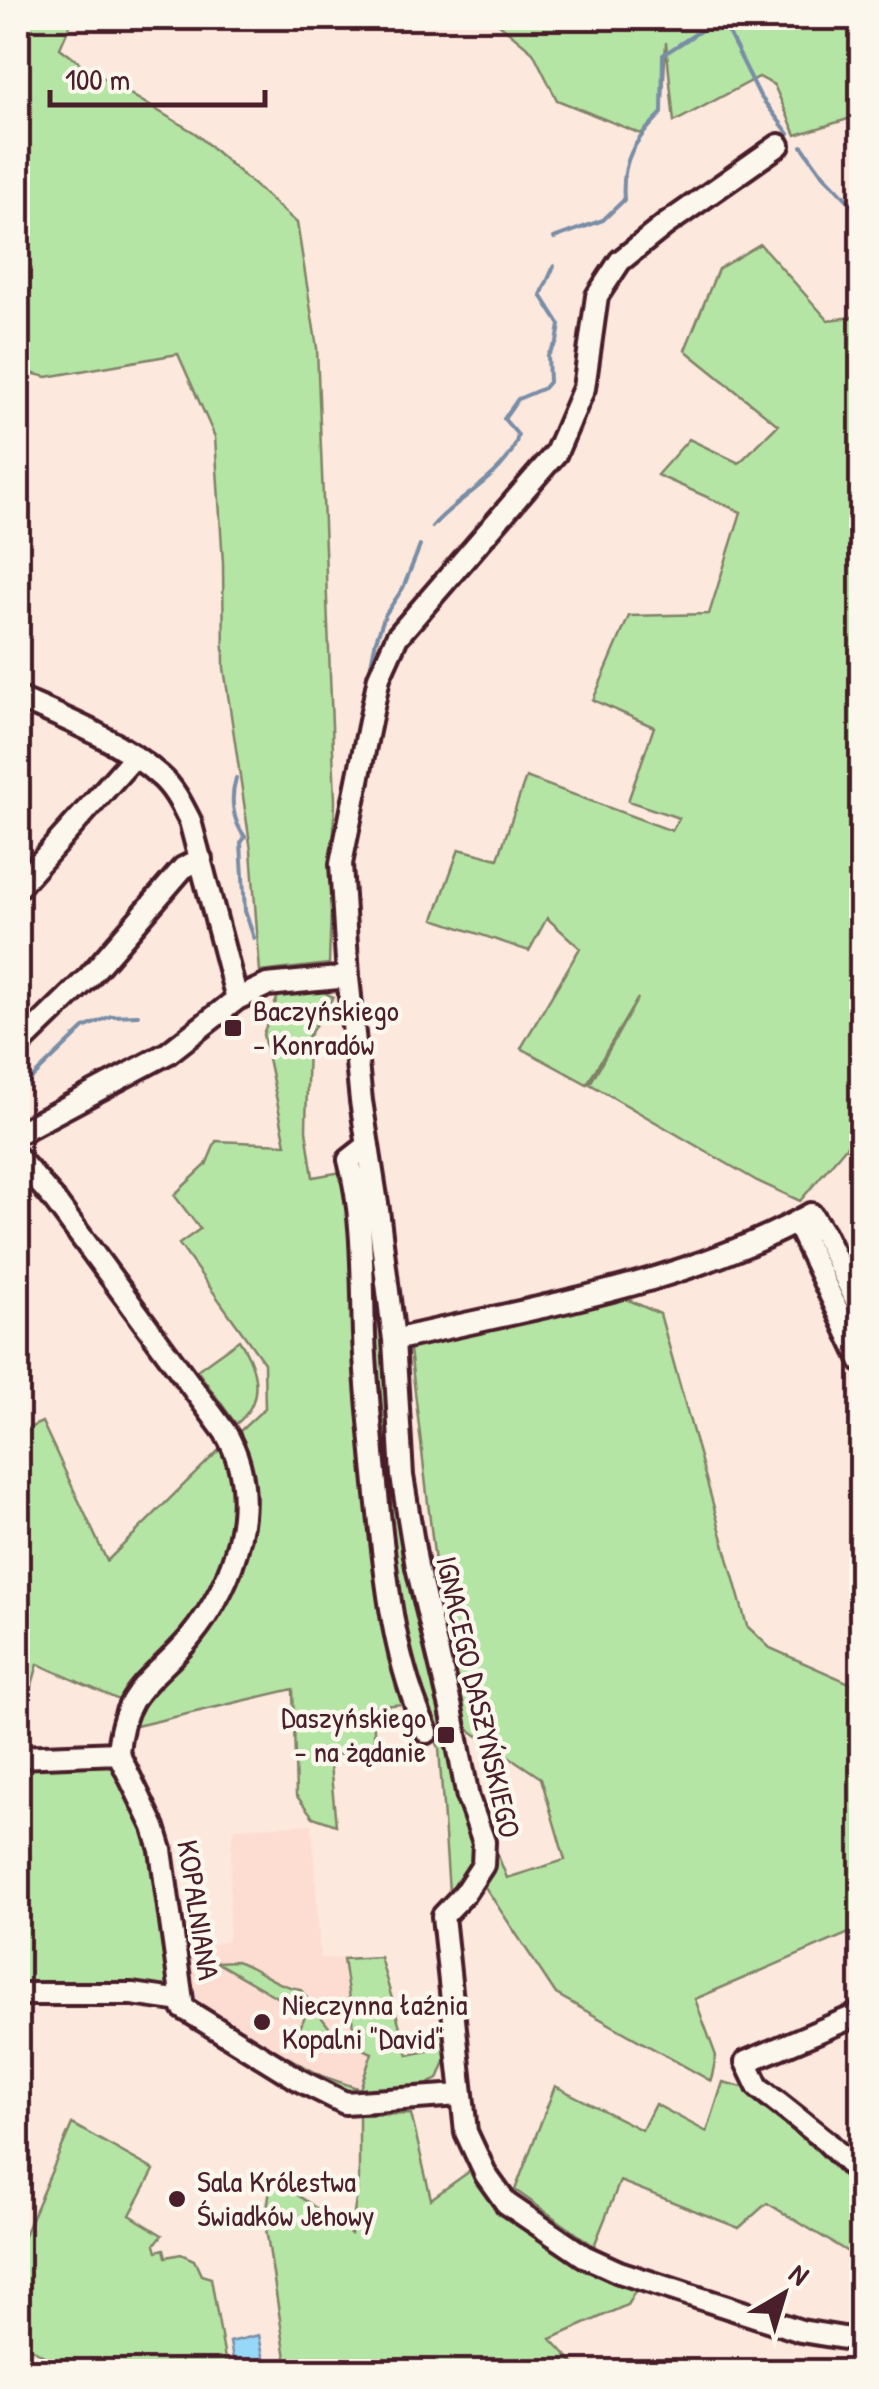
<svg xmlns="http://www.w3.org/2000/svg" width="879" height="2389" font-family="'Patrick Hand',sans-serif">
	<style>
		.built { fill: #fdddd2 }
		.green { fill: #b5e5a4; stroke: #808268; stroke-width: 2.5 }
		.water { fill: #97d7f8; stroke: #788da6; stroke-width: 2.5 }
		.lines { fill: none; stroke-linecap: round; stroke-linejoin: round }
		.stream { stroke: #788da6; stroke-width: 4 }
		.minor-casing { stroke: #4a1f2b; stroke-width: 28 }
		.minor { stroke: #fbf7ec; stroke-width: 20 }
		.poi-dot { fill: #4a1f2b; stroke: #fbf7ec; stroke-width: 4 }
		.labels { text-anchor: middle; stroke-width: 9; stroke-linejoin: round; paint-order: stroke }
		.poi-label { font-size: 30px; fill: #4a1f2b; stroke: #fbf7ec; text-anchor: start }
		.street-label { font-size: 30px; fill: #4a1f2b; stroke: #fbf7ec }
	</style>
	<rect width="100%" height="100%" fill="#fce8dd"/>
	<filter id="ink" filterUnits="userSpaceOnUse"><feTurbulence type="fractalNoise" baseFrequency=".01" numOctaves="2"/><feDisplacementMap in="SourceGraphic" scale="20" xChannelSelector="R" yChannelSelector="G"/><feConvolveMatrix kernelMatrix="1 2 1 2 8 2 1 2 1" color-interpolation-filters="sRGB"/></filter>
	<g filter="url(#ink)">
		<path class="built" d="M 312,1824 L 320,1958 L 343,1959 L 356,2046 L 372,2053 L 359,2095 L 318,2078 L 193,2006 L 189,1950 L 228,1941 L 232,1837 L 236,1828 Z"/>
		<path class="green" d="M 18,18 L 73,18 L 60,48 L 85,67 L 195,133 L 297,223 L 317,348 L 335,801 L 329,964 L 260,972 L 251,850 L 224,668 L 223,563 L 215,437 L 178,354 L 47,377 L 18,370 L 18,156 L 23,156 L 18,154 Z
			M 492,18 L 861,18 L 861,115 L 796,135 L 774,85 L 759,77 L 674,122 L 666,42 L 662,113 L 641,134 L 557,100 L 533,52 Z
			M 760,244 L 828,320 L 862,316 L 861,1129 L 800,1201 L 757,1181 L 590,1084 L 638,998 L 587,1084 L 521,1048 L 580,948 L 547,918 L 529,951 L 434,919 L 459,849 L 498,859 L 526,777 L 672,831 L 679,818 L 628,801 L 654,727 L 593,700 L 629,616 L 709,614 L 741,512 L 657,475 L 689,439 L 739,463 L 778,425 L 685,350 L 718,269 Z
			M 322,991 L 333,997 L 308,1037 L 306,1130 L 313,1177 L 342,1172 L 354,1280 L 382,1599 L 404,1704 L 373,1707 L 375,1752 L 329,1755 L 336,1825 L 313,1817 L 296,1795 L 293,1689 L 132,1727 L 138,1705 L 244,1547 L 253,1500 L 250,1466 L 239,1432 L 265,1408 L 264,1363 L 179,1244 L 200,1229 L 174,1195 L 206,1165 L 216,1141 L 286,1144 L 263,1034 L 278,996 Z
			M 362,1175 L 375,1251 L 391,1395 L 399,1529 L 428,1649 L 434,1693 L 478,1852 L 469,1870 L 449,1892 L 439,1748 L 409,1673 L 386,1533 Z
			M 613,1293 L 660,1314 L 747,1626 L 770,1648 L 861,1688 L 861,1928 L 695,1999 L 716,2056 L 711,2081 L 556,1994 L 481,1881 L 497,1853 L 507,1878 L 565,1860 L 541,1778 L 468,1729 L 440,1605 L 409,1341 Z
			M 239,1340 C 258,1368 265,1401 236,1424 L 197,1370 Z
			M 42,1422 L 107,1561 L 222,1447 C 230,1461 236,1475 238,1491 C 241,1527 212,1598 188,1626 C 166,1652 140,1673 121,1701 L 38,1664 L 26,1706 L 18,1715 L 18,1433 Z
			M 112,1764 L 143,1823 L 163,1888 L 170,1990 L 18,1989 L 18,1766 Z
			M 380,1957 L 408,2055 L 428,2051 L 445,2010 L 448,2054 L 438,2079 L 401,2097 L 339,2093 L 195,2006 L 322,2076 L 360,2089 L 372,2053 L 356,2046 L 343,1959 Z
			M 236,1961 C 260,1969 275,1986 300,1989 L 338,2039 L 330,2046 L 299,2030 L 306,2014 L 216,1962 Z
			M 723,2082 L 754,2090 L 861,2180 L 861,2260 L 767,2203 L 739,2228 L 620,2181 L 594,2246 L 515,2190 L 555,2086 L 642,2130 L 655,2104 L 707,2132 Z
			M 411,2114 L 431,2199 L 470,2171 C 507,2229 575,2262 636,2290 L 627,2305 L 551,2339 L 581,2371 L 288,2371 L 265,2222 L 272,2176 L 351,2234 L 359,2179 L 359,2115 Z
			M 72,2124 L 154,2170 L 130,2215 L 162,2235 L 155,2244 L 157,2251 L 164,2249 L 166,2257 L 181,2254 L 194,2260 L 201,2275 L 211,2278 L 227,2371 L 68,2371 L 18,2340 L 18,2249 Z"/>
		<path class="water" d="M 259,2335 L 266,2371 L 235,2371 L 230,2342 Z"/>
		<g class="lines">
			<path class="stream" d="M 718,19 L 725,26 L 760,96 L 789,134
				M 802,146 L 820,171 L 862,215
				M 554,238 L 603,220 L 624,200 C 621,160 634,141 662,113 L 663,55 L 720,18
				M 432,527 C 454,499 512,472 518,435 L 504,419 L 518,399 L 544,388 L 549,382 L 548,355 L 557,342 L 560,325 L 541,295 L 554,266
				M 368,680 L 376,640 L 385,615 L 403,588 L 420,546
				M 236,778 C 230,798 232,820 245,837 L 241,843 L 245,911 L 254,938
				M 18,1085 L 26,1084 L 84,1028 L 111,1016 L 138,1015"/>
			<defs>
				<path id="minor" d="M 779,145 L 665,225 L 620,261 L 597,296 L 584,388 L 556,453 L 397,637 L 379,677 L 341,864 L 348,977 L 361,1101 L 378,1210 L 394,1340 L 402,1476 L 417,1567 L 451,1708 L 468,1798 L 484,1842 L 483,1865 L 464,1894 L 443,1916 L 466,2132 L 486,2175 L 506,2203 L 584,2256 L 619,2272 L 801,2331 L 862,2341
					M 18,698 C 66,719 120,740 160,776 C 174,788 182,805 190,821 L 237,999
					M 18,887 L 134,757
					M 18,1046 L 89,977 L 183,868 L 201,859
					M 18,1133 L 168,1053 L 237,999 L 267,985 L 348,977
					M 368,1145 L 349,1160 C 364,1216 362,1277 364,1335 C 366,1388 372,1441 377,1495 C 386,1577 392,1657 427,1732
					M 18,1158 L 52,1197 L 225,1432 C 265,1498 235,1583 189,1639 C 152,1682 123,1689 118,1753 L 154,1827 L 161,1850 L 183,2008 L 301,2081 L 345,2103 L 460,2095
					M 796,1222 L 862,1362
					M 394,1340 C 533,1307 685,1285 811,1214 L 824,1234 L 862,1313
					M 18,1757 L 118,1753
					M 18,1994 L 132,1994 L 182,2001
					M 862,2013 L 746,2062 L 758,2087 L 825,2140 L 862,2177"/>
			</defs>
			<use href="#minor" class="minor-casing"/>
			<use href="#minor" class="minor"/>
		</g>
	</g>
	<g class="poi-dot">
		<rect x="223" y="1018" width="20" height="20" rx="5"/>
		<rect x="436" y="1725" width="20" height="20" rx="5"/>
		<circle cx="262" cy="2022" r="10"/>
		<circle cx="177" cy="2199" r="10"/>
	</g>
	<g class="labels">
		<g class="poi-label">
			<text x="253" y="1021">Baczyńskiego<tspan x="253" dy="34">- Konradów</tspan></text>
			<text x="426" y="1728" text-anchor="end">Daszyńskiego<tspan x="426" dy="34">- na żądanie</tspan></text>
			<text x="282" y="2015">Nieczynna łaźnia<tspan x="282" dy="34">Kopalni "David"</tspan></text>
			<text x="197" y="2192">Sala Królestwa<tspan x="197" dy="34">Świadków Jehowy</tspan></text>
		</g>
		<g class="street-label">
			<text transform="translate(478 1697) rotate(77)" y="10">IGNACEGO DASZYŃSKIEGO</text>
			<text transform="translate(198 1910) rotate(81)" y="10">KOPALNIANA</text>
		</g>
	</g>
	<rect width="879" height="2389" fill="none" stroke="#fbf7ec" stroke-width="60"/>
	<rect x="30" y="30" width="819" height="2329" fill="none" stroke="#4a1f2b" stroke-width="4" filter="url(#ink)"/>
	<g transform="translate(784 2294) rotate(38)" stroke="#fbf7ec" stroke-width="8" paint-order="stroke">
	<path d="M0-8L18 38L0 25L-18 38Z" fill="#4a1f2b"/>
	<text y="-15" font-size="28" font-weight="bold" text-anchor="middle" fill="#4a1f2b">N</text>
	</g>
	<path d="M50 90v15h215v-15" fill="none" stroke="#4a1f2b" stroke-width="5"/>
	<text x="65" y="90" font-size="30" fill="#4a1f2b" stroke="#fbf7ec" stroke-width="8" paint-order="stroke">100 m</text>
</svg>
